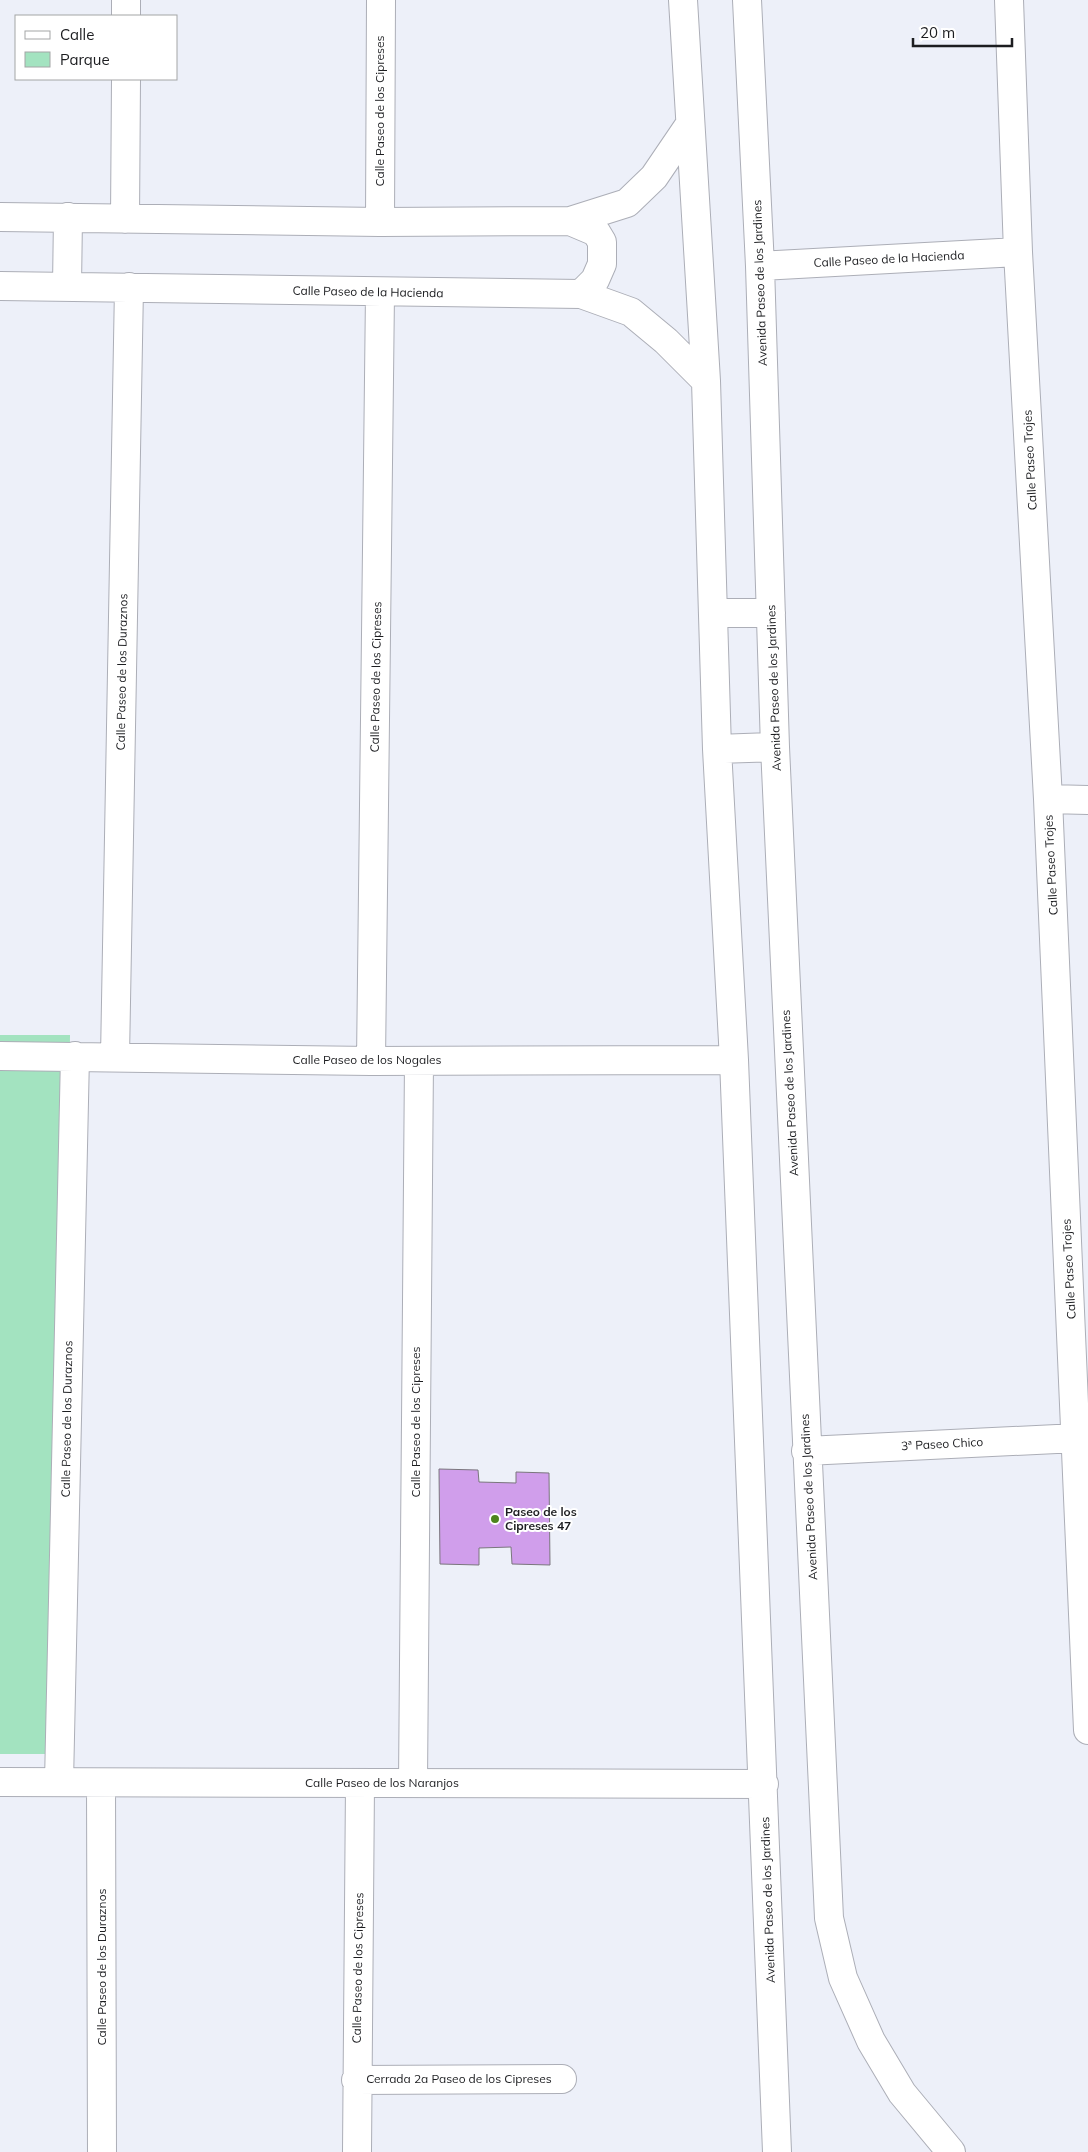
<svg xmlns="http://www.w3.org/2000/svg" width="1088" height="2152" font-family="Mulish,sans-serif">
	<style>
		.green { fill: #a3e3c0 }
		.building { fill: #d09eeb; stroke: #7a767d }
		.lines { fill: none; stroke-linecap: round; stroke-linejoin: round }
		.minor-casing { stroke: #acaeb7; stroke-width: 30 }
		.minor { stroke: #fff; stroke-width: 28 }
		.poi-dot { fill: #4d841d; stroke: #fff; stroke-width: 2 }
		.labels { text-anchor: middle; stroke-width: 4; stroke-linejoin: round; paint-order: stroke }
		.street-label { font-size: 12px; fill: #1c1d20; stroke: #fff }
		.poi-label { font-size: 12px; font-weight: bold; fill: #1c1d20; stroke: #fff; text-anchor: start }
	</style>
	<rect width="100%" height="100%" fill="#edf0f9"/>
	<path class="green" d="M 0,1035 L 70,1035 L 61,1754 L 0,1754 Z"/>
	<path class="building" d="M 439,1469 L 478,1470 L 479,1482 L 516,1483 L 516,1472 L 549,1473 L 550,1565 L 512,1564 L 511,1547 L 479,1548 L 479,1565 L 440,1564 Z"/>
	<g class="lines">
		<defs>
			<path id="minor" d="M 683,0 L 706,381 L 717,749 L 734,1060 L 777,2152
				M 747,0 L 760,266 L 775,747 L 829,1918 L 843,1978 L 871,2041 L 902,2093 L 951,2152
				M 1009,0 L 1018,252 L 1048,799 L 1088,1730
				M 126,16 L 126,0
				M 0,217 L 380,222 L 570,221 L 627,203 L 654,177 L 690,124
				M 125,219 L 126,79
				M 570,221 L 596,232 L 602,242 L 602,264 L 595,280 L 581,294
				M 380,222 L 381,0
				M 760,266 L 1018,252
				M 0,286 L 581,294 L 631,312 L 666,341 L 706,381
				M 67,286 L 68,217
				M 714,613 L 771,613
				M 717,749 L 775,747
				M 1048,799 L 1088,800
				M 0,1056 L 371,1061 L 734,1060
				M 115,1057 L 129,287
				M 371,1061 L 380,293
				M 806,1451 L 1077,1438
				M 0,1782 L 764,1784
				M 59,1782 L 75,1056
				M 101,1783 L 102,2152
				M 413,1783 L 419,1061
				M 356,2080 L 562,2079
				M 357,2152 L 360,1784"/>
		</defs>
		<use href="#minor" class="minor-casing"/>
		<use href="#minor" class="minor"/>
	</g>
	<circle class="poi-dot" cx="495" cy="1519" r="5"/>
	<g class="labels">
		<g class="street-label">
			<text transform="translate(380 111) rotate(-90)" y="4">Calle Paseo de los Cipreses</text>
			<text transform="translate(889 259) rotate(-3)" y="4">Calle Paseo de la Hacienda</text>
			<text transform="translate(760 283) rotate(-92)" y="4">Avenida Paseo de los Jardines</text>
			<text transform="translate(368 292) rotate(1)" y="4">Calle Paseo de la Hacienda</text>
			<text transform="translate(1030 460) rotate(-93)" y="4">Calle Paseo Trojes</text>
			<text transform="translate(122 672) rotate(-89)" y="4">Calle Paseo de los Duraznos</text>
			<text transform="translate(376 677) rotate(-89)" y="4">Calle Paseo de los Cipreses</text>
			<text transform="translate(774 688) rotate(-92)" y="4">Avenida Paseo de los Jardines</text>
			<text transform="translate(1051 865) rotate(-93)" y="4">Calle Paseo Trojes</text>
			<text x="367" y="1064">Calle Paseo de los Nogales</text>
			<text transform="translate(790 1093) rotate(-93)" y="4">Avenida Paseo de los Jardines</text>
			<text transform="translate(1069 1269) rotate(-93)" y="4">Calle Paseo Trojes</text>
			<text transform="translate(67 1419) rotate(-89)" y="4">Calle Paseo de los Duraznos</text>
			<text transform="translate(416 1422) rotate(-90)" y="4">Calle Paseo de los Cipreses</text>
			<text transform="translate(942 1444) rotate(-3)" y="4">3ª Paseo Chico</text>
			<text transform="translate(809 1497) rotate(-93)" y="4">Avenida Paseo de los Jardines</text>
			<text x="382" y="1787">Calle Paseo de los Naranjos</text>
			<text transform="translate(768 1900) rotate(-92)" y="4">Avenida Paseo de los Jardines</text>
			<text transform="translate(102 1967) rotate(-90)" y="4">Calle Paseo de los Duraznos</text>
			<text transform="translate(358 1968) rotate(-89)" y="4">Calle Paseo de los Cipreses</text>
			<text x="459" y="2083">Cerrada 2a Paseo de los Cipreses</text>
		</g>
		<g class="poi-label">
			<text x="505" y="1516">Paseo de los<tspan x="505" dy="14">Cipreses 47</tspan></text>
		</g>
	</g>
	<rect x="15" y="15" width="162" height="65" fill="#ffffff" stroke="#a4a5a6"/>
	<rect x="25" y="31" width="25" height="8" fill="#ffffff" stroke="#a4a5a6"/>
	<text x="60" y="40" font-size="15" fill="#1c1d20">Calle</text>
	<rect x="25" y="52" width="25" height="15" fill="#a3e3c0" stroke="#a4a5a6"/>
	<text x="60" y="65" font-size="15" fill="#1c1d20">Parque</text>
	<path d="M913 38v8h99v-8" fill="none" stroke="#1c1d20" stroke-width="2.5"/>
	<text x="920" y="38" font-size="15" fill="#1c1d20" stroke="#ffffff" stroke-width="4" paint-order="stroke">20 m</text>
</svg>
